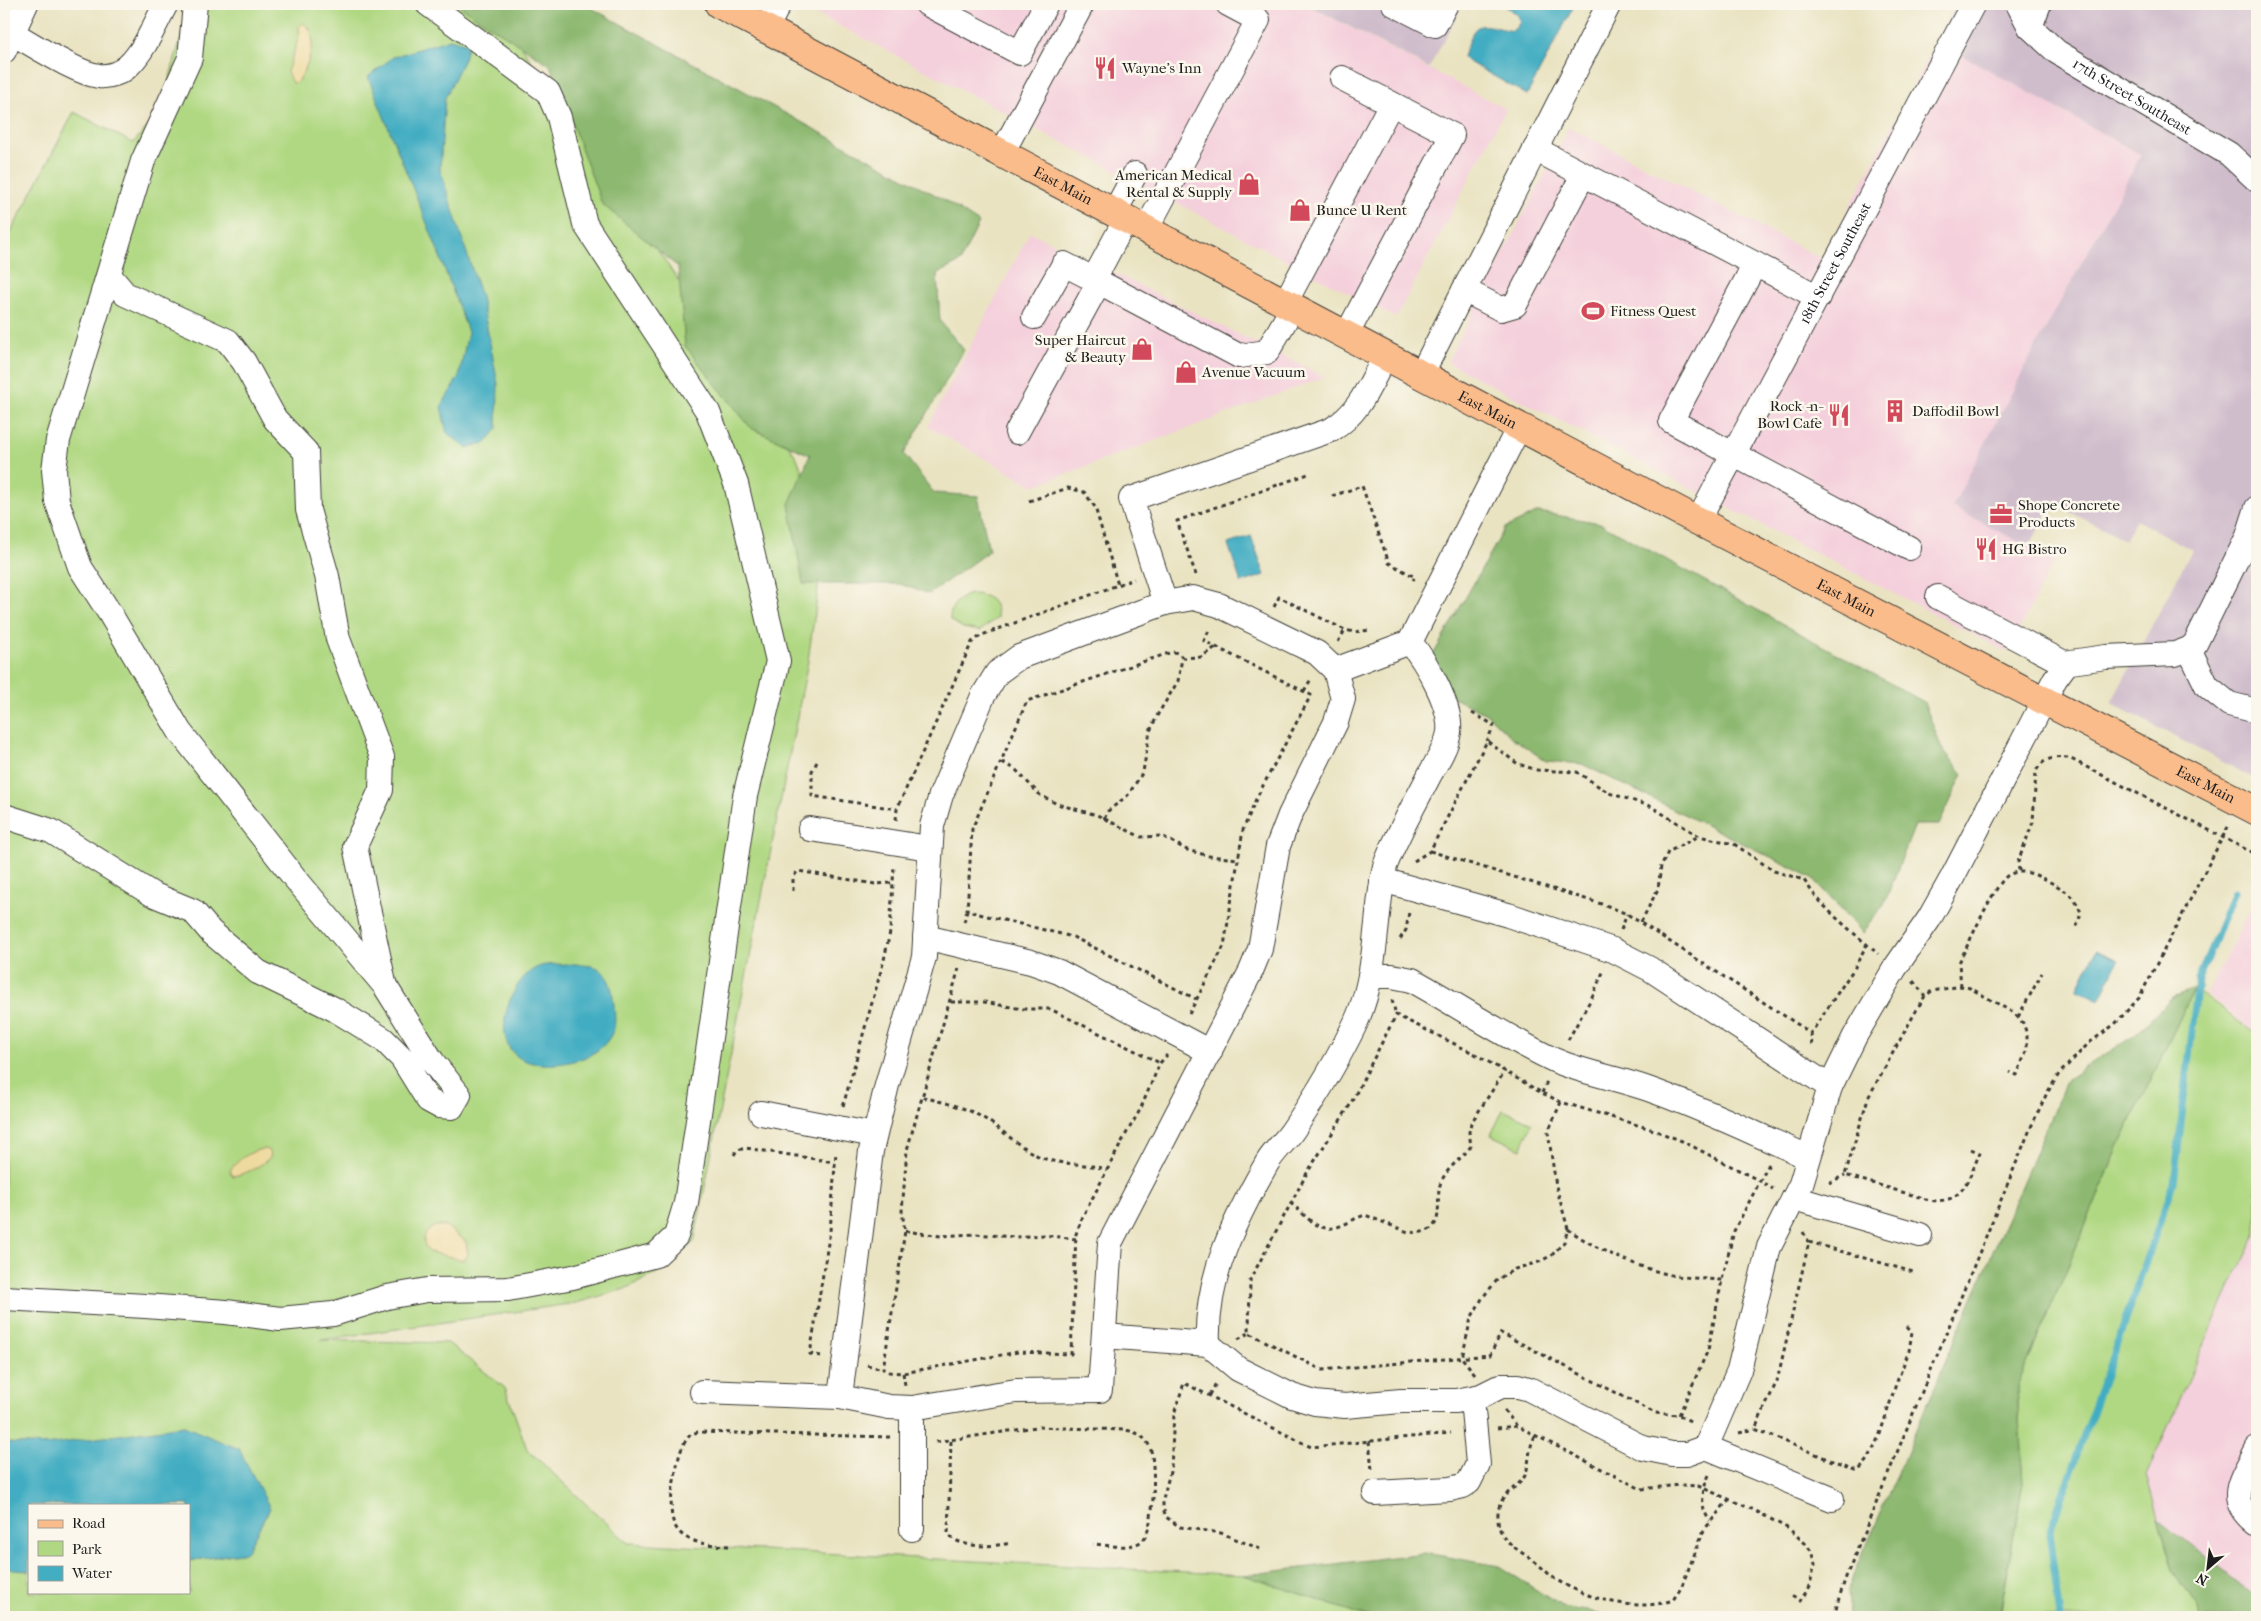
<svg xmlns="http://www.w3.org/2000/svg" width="2261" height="1621" font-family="'IM FELL French Canon',serif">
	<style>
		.built { fill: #f4cfdc }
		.industrial { fill: #d0bdcc }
		.green { fill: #b0d882; stroke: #667a4f }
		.forest { fill: #8cb870; stroke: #546a46 }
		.sand { fill: #eeda9e; stroke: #857b5d }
		.water { fill: #43adc2; stroke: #30646f }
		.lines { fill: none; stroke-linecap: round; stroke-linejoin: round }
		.stream { stroke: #43adc2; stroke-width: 7 }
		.minor-casing { stroke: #3b3a35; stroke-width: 26 }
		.major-casing { stroke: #3b3a35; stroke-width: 30 }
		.path { stroke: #3b3a35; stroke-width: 3; stroke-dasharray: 4 4; stroke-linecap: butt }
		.minor { stroke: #fff; stroke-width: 24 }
		.major { stroke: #fabc8b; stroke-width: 28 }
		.labels { text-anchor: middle; stroke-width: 5; stroke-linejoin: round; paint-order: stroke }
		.poi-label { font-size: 15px; fill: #1c1c1c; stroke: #fbf7ec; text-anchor: start }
		.street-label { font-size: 15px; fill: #1c1c1c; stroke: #fbf7ec }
	</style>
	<rect width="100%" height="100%" fill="#fbf7ec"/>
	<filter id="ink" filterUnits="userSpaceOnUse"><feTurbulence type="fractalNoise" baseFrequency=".02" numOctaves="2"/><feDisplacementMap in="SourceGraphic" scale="10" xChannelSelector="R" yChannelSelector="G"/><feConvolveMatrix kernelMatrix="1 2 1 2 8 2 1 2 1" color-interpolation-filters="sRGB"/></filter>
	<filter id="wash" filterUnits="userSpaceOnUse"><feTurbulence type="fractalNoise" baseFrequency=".0096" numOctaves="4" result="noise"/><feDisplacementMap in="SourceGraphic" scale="20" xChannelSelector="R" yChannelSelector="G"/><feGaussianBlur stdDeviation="1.12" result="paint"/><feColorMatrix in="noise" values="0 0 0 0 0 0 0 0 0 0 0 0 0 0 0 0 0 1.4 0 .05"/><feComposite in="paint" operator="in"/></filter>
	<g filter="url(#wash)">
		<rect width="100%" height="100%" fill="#e9e3c1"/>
		<path class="built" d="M 798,4 L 1305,4 L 1506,109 L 1396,318 Z
			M 1937,41 L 2141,155 L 2035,348 L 1953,507 L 2055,560 L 2007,652 L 1447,362 L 1569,127 L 1822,259 Z
			M 1030,232 L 1325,377 L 1034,486 L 928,427 Z
			M 2257,897 L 2257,1034 L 2206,995 Z
			M 2257,1233 L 2257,1598 L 2158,1518 L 2146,1476 L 2236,1273 Z"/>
		<path class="industrial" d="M 1306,4 L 1463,4 L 1429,68 Z
			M 1957,4 L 2257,4 L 2257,780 L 2111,703 L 2192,550 L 2136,520 L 2125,540 L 2056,505 L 2051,506 L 2029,547 L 1952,507 L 2035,348 L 2141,155 L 1937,41 Z"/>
		<path class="green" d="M 190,4 L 493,4 L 797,458 C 807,484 819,510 820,539 C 822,579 813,621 808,661 L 694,1242 L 661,1271 L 625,1289 L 576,1303 L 321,1340 L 448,1343 L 505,1388 L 527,1449 L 628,1543 L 1244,1575 L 1368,1617 L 4,1617 L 4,1565 L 15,1570 L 29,1571 L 29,1592 L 189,1592 L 189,1561 L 246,1552 L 270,1508 L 46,1445 L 4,1443 L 4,245 L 74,112 L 133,143 L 160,113 Z
			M 970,594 C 987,594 998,600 997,618 L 980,631 L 963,628 L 950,620 C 950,606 957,599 970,594 Z
			M 2194,989 L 2257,1035 L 2257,1233 L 2236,1273 L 2146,1476 L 2173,1570 L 2199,1608 L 2201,1617 L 2000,1617 L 2023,1483 L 2017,1387 L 2118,1148 Z
			M 1503,1110 L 1532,1123 L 1521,1149 L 1491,1135 Z"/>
		<path class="forest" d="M 456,4 L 584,4 L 943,199 L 979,223 L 960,262 L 937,274 L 940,321 L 964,350 L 904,454 L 934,493 L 978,496 L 989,551 L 929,594 L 900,584 L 803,584 L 789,504 L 810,455 L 751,428 L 685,346 L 678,267 L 602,204 L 550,65 Z
			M 1538,512 L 1600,523 L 1924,702 L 1941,747 L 1963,774 L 1939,825 L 1915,825 L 1884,904 L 1863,933 L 1811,877 L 1582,764 L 1546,761 L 1511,737 L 1488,715 L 1450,696 L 1432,657 L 1505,528 Z
			M 2194,989 L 2118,1148 L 2017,1387 L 2023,1483 L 1999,1617 L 1849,1617 L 1847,1591 L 2067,1079 L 2135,1035 L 2173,997 Z
			M 2158,1518 L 2257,1598 L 2257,1617 L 2201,1617 L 2199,1608 L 2173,1570 Z
			M 1425,1553 L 1499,1566 L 1563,1607 L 1621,1617 L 1368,1617 L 1244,1575 Z"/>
		<path class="sand" d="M 303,23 C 323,34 306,68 298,82 L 292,83 L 287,72 L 299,37 L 299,27 Z
			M 263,1149 L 268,1150 L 271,1156 C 262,1166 246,1174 233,1176 L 230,1171 C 235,1161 252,1150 263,1149 Z
			M 435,1226 L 446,1226 L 466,1242 L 468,1255 L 464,1260 L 429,1252 C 420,1241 424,1232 435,1226 Z"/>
		<path class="water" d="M 1503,4 L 1575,4 L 1527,95 L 1467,61 L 1463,57 C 1476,19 1475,23 1512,31 L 1517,27 L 1520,21 L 1518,16 Z
			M 450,39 L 468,44 L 464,59 L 445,98 L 440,170 L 481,297 L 498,384 L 497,429 L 486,443 L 467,448 L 447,433 L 441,407 L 459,376 L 468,332 L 436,246 L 368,77 L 393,57 Z
			M 1251,536 L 1265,575 L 1241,583 L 1228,544 Z
			M 2096,950 L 2118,960 L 2099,1000 L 2077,989 Z
			M 575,964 C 582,965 592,965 598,968 C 608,974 612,987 613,997 C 614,1006 616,1019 614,1028 C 605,1059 560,1068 533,1063 C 485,1054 506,985 534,969 C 545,962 563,965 575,964 Z
			M 184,1426 L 239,1449 L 270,1508 L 246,1552 L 189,1561 L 189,1505 L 29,1505 L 29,1571 L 15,1570 L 4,1565 L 4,1443 L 46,1445 Z"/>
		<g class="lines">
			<path class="stream" d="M 2060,1617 L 2049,1533 L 2174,1183 L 2198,980 L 2234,892"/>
		</g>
	</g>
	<g filter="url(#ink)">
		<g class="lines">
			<defs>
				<g id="minor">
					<path d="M 927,4 L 1020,53 L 1046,4"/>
					<path d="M 1394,4 L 1435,25 L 1446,4"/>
					<path id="s1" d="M 2018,4 L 2030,27 L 2057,52 L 2229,154 L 2257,180"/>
					<path d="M 2030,27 L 2039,4"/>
					<path d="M 766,29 L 779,4"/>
					<path d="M 12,33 C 34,45 76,73 99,76 C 109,77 121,73 128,66 C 145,50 155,24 166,4"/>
					<path d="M 4,51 L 26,4"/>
					<path d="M 1342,78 L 1452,135 L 1346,336"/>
					<path d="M 1535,149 L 1755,264"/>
					<path d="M 1002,153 L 1082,4"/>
					<path d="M 1114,213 L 1135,174"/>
					<path d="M 1146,230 L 1258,20 L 1228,4"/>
					<path d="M 109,275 L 125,294 L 228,341 L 244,362 L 275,419 L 306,452 L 308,510 L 327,576 L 338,639 L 382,757 L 381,790 L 355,846 L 384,983"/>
					<path d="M 1094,279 L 1126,219"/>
					<path d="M 1464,290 L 1501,309 L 1515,305 L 1583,175"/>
					<path d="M 1818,297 L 1755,264 L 1671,421 L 1909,548"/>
					<path d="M 1285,303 L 1391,104"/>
					<path d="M 1034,317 L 1064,264 L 1099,282"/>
					<path d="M 1421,375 L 1609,4"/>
					<path d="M 1017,432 L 1099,282 L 1239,356 L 1267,352 L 1293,307"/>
					<path id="s2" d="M 1698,521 L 1973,4"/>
					<path d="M 1938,597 L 2066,664"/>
					<path d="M 1193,598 L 1219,605 L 1317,653 L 1335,670 L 1343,699 L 1336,722 L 1290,815 L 1278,846 L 1260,949 L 1251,971 L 1110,1243 L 1100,1390 L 1016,1391 L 912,1408 L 889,1407 L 840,1397 L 871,1151 L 887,1085 L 924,957 L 932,826 L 941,795 L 983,696 L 997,673 L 1019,657 L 1165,603 Z"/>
					<path d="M 1165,603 L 1131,499 L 1331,430 C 1360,413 1369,386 1385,356"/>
					<path d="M 2189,649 L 2207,686 L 2229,704 L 2257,711"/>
					<path d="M 1335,670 L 1410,642 L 1519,427"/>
					<path d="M 4,816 L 51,831 L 152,894 L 193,911 L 211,932 L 258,972 L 334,1009 L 383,1039 L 402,1058 L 428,1100 L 439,1106 L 452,1107 L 459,1095 L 432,1061 L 385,986 L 294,877 L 180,732 L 109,612 L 80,567 L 57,501 L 54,470 L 58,440 L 143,161 L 190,58 L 195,4"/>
					<path d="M 810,829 L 929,848"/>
					<path d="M 1382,880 L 1508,915 L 1613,950 L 1650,969 L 1830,1087"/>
					<path d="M 925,937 L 1031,962 L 1059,972 L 1210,1052"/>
					<path d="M 1370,976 L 1392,976 L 1412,980 C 1459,1006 1505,1037 1554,1060 C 1584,1073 1617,1078 1648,1089 C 1703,1108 1755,1134 1808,1157"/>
					<path d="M 761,1113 L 874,1135"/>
					<path d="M 1794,1198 L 1920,1235"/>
					<path d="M 4,1298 L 145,1306 L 226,1312 L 280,1319 L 333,1314 L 387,1297 L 427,1290 L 508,1289 L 573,1277 L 656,1255 L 676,1236 L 686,1203 L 745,796 L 778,661 L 736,484 L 708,412 L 585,224 L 559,117 L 548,92 L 428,4"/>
					<path d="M 1104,1336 L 1208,1344 L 1238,1369 L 1292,1396 L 1315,1403 L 1345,1406 L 1401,1401 L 1456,1401 L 1481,1396 L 1501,1386 L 1518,1386 L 1529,1389 L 1643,1448 L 1672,1454 L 1687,1454 L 1706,1447 L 1832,1499"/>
					<path d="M 1208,1344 C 1205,1278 1235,1219 1267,1163 C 1274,1151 1285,1142 1293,1130 C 1316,1096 1338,1060 1356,1022 C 1378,973 1374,918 1385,866 C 1397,834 1415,804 1430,774 C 1437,762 1447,746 1449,732 C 1452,706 1426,662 1410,642"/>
					<path d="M 702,1392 L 840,1397"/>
					<path d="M 1706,1447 L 1739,1370 L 1769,1247 L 1801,1184 L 1830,1087 L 1855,1036 L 1895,968 L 1929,919 L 1952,878 L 2055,679 L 2066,664 L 2071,662 L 2106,657 L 2175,654 L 2189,649 L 2195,644 L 2248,536 L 2257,508"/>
					<path d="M 2257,1449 C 2242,1479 2223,1499 2257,1524"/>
					<path d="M 1375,1493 L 1450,1489 L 1463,1486 L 1469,1482 L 1478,1464 L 1472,1399"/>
					<path d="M 912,1529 L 912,1408"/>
				</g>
				<g id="major">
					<path id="s3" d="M 719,4 L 1698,521 L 2257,811"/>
				</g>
			</defs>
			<use href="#minor" class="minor-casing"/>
			<use href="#major" class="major-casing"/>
			<path class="path" d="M 1332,496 L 1362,486 L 1389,563 L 1415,577 L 1413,580
				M 1029,501 L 1068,488 L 1084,492 L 1095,507 L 1118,585
				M 1196,575 L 1177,521 L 1311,473
				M 1274,607 L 1279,597 L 1345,630 L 1354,632 L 1371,630
				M 1338,642 L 1345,630
				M 1182,658 L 1201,657 L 1216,647
				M 1304,691 L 1311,679
				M 1472,713 L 1494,725 L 1487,741
				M 817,762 L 812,771 L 812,796 L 897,809
				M 1002,762 L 1015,769 L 1040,795 L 1057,804 L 1097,815 L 1141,837 L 1162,836 L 1187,850 L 1209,856 L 1238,859
				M 1104,819 L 1108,811 L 1128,795 L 1143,772 L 1150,731 L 1158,714 L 1178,681 L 1182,658 C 1179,650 1172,652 1166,654 L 1027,701 L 972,829 L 967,911 L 1073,937 L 1196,999
				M 896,820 L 897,809 L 972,642 L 982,635 L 1134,579
				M 1430,851 L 1608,906 L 1627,914 L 1811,1033 L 1855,967 L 1867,944
				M 1414,861 L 1430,851 L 1487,741 L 1518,764 L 1537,770 L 1577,772 L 1609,793 L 1650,806 L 1699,836 L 1734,844 L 1774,871 L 1804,880 C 1823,910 1852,931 1878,954
				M 2019,871 L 2018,862 L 2033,822 L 2036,771 C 2044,757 2055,757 2069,758 L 2257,855
				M 793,891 L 793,877 L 798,871 L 875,884 L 893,883
				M 964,922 L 967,911
				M 1641,922 L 1658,889 L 1661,866 L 1668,852 L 1699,836
				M 1621,930 L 1627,914
				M 1400,939 L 1406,930 L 1409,912
				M 959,968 L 907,1150 L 902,1211 L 905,1231 L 883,1369 L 889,1372 L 903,1373 L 1018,1352 L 1071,1354 L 1076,1234 L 1082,1218 L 1126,1134 L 1140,1110 L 1160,1063 L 1167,1055
				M 1913,981 L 1925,996
				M 1961,986 L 1959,963 L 1962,956 C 1971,940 1996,880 2010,874 C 2023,869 2035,874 2046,880 C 2062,888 2076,896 2081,913 L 2076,929
				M 1392,1000 L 1396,1015
				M 951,1002 L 984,1002 L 1022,1009 L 1050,1009 L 1160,1063
				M 1189,1014 L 1224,946 L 1243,830 L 1256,799 L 1311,695 L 1204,641 L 1210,628
				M 2018,1017 L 2042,973
				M 1811,1033 L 1812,1047
				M 1568,1040 L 1591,999 L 1604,970
				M 1542,1093 L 1547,1081
				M 923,1097 C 941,1102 962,1106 978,1115 C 1001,1127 1018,1148 1043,1158 C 1063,1166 1086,1162 1107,1170
				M 843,1106 L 884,960 L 890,932 L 894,866
				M 1971,1149 L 1980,1153 C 1967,1180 1964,1205 1929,1200 L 1845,1175 L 1868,1098 L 1916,1011 L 1925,996 L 1932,991 L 1961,986 L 1970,988 L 2014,1013 L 2023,1023 L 2027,1034 L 2027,1049 L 2017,1075 L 2010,1072
				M 734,1155 L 737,1150 L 746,1148 L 834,1162
				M 1769,1164 L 1760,1181 L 1773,1189
				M 1829,1183 L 1845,1175
				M 1290,1203 C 1303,1211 1314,1231 1332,1228 C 1343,1227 1354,1218 1365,1215 L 1408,1232 C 1451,1237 1433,1201 1441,1182 C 1448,1166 1462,1159 1471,1146 L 1469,1132 L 1471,1123 L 1505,1071
				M 1568,1229 C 1596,1250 1637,1267 1671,1275 C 1687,1278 1705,1279 1722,1280
				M 905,1231 L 941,1236 L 975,1234 L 1015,1237 L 1045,1235 L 1076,1239
				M 1803,1232 L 1809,1242
				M 1907,1326 L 1912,1332 L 1909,1351 L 1896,1384 L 1880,1434 L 1868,1460 L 1861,1468 L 1855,1470 L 1847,1467 L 1755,1429 L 1777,1381 L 1809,1242 L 1913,1272
				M 1238,1339 L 1249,1333
				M 821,1356 L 810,1354 L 830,1231 L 836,1152
				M 867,1365 L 883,1369
				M 903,1373 L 905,1385
				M 1475,1374 L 1462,1358 L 1471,1318 L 1483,1297 L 1498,1279 L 1515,1269 L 1539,1262 L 1552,1255 L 1564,1242 L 1568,1229 L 1556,1186 L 1548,1132 L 1561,1102
				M 1210,1395 L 1217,1381
				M 1504,1410 L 1517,1426
				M 1679,1415 L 1708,1350 L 1722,1280 L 1734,1231 L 1760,1181 L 1682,1141 L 1654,1130 L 1561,1102 L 1542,1093 L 1475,1054 L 1396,1015 L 1350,1105 L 1307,1173 L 1250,1280 L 1249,1333 L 1322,1370 L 1490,1355 L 1501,1333 L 1655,1413 L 1679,1415 L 1692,1422
				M 1497,1428 L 1517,1426 L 1641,1489 L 1680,1485 L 1698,1486 L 1754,1510 L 1789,1529 L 1806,1544 L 1811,1551 L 1815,1564 L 1810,1584 L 1801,1601 L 1791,1596
				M 1739,1433 L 1755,1429
				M 1535,1436 C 1528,1449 1530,1460 1526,1473 C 1521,1489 1496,1491 1498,1520 C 1499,1540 1517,1549 1531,1559 C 1540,1565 1547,1573 1555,1579 C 1588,1599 1635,1613 1673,1600 L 1681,1588 L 1704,1530 L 1729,1499
				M 951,1441 L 948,1534 C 960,1549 993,1547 1010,1543
				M 1369,1441 L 1372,1470
				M 936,1442 L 1036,1427 L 1126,1430 C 1137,1432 1145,1437 1150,1447 C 1156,1463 1155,1530 1142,1541 C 1130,1550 1107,1545 1093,1544
				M 1709,1475 C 1702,1491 1699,1506 1710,1521
				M 729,1546 C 675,1544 664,1529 675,1476 C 678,1461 680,1445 691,1434 L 698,1432 L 890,1437
				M 1260,1549 L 1221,1533 L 1180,1527 L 1166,1517 L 1163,1508 L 1163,1499 L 1171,1468 L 1174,1414 L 1184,1383 L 1311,1447 L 1451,1433
				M 1834,1617 L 1839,1598 L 1847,1574 L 2031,1127 L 2047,1093 L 2059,1074 L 2089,1043 L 2115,1024 L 2139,998 L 2229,825"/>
			<use href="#minor" class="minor"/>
			<use href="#major" class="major"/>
		</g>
	</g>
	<defs>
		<symbol id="restaurant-bare" viewBox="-9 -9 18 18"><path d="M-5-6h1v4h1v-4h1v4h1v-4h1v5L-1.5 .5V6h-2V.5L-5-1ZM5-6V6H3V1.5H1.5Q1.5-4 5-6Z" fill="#d1495b" stroke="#fbf7ec" stroke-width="2.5" paint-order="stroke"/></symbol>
		<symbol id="shop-bare" viewBox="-9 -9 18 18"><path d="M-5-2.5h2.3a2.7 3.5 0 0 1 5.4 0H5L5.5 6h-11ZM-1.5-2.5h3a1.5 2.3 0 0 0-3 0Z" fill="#d1495b" stroke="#fbf7ec" stroke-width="2.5" paint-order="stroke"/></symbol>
		<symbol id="stadium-bare" viewBox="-9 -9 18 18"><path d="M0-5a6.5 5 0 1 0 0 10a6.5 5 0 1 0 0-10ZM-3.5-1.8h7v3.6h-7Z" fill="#d1495b" stroke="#fbf7ec" stroke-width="2.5" paint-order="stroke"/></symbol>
		<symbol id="building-bare" viewBox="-9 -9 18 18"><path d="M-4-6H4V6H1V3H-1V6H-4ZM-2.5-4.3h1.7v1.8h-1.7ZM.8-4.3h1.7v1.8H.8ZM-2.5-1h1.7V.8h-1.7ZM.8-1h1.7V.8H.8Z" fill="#d1495b" stroke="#fbf7ec" stroke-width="2.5" paint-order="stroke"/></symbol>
		<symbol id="office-bare" viewBox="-9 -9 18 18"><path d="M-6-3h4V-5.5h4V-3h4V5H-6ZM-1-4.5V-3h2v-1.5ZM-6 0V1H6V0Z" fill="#d1495b" stroke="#fbf7ec" stroke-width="2.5" paint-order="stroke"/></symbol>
	</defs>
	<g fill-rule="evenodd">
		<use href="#restaurant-bare" x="1089" y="52" width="32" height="32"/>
		<use href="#shop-bare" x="1233" y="168" width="32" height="32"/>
		<use href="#shop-bare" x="1284" y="194" width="32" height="32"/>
		<use href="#stadium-bare" x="1577" y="295" width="32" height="32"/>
		<use href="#shop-bare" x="1126" y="333" width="32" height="32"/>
		<use href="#shop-bare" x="1170" y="356" width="32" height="32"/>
		<use href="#building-bare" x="1879" y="395" width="32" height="32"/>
		<use href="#restaurant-bare" x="1823" y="399" width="32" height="32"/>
		<use href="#office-bare" x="1985" y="498" width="32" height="32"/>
		<use href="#restaurant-bare" x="1970" y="533" width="32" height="32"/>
	</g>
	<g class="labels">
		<g class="poi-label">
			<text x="1122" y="73">Wayne's Inn</text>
			<text x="1232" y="180" text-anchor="end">American Medical<tspan x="1232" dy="17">Rental &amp; Supply</tspan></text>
			<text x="1316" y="215">Bunce U Rent</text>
			<text x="1610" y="316">Fitness Quest</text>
			<text x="1126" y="345" text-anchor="end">Super Haircut<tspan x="1126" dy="17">&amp; Beauty</tspan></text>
			<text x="1202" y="377">Avenue Vacuum</text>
			<text x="1822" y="411" text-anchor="end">Rock -n-<tspan x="1822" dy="17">Bowl Cafe</tspan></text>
			<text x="1912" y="416">Daffodil Bowl</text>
			<text x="2018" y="510">Shope Concrete<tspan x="2018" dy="17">Products</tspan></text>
			<text x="2002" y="554">HG Bistro</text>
		</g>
		<g class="street-label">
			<text dy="5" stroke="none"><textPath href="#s1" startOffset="150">17th Street Southeast</textPath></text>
			<text dy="5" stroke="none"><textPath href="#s3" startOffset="389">East Main</textPath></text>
			<text dy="5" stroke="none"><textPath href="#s2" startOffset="292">18th Street Southeast</textPath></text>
			<text dy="5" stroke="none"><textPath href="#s3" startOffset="869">East Main</textPath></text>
			<text dy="5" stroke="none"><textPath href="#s3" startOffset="1274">East Main</textPath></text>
			<text dy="5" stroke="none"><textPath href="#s3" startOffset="1679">East Main</textPath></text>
		</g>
	</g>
	<rect width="2261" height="1621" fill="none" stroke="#fbf7ec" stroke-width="20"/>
	<rect x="28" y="1504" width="162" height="90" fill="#fbf7ec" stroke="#a29f99"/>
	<rect x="38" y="1520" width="25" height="8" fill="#fabc8b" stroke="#a29f99"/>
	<text x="72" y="1528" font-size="15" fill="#1c1c1c">Road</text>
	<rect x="38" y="1541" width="25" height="15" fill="#b0d882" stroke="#a29f99"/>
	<text x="72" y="1554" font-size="15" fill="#1c1c1c">Park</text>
	<rect x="38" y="1566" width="25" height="15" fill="#43adc2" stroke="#a29f99"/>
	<text x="72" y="1578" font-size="15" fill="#1c1c1c">Water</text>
	<g transform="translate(2208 1568) rotate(208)" stroke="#fbf7ec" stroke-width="4" paint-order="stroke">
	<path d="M0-4L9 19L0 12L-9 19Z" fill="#1c1c1c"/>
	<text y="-8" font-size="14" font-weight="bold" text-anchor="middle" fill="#1c1c1c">N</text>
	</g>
</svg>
